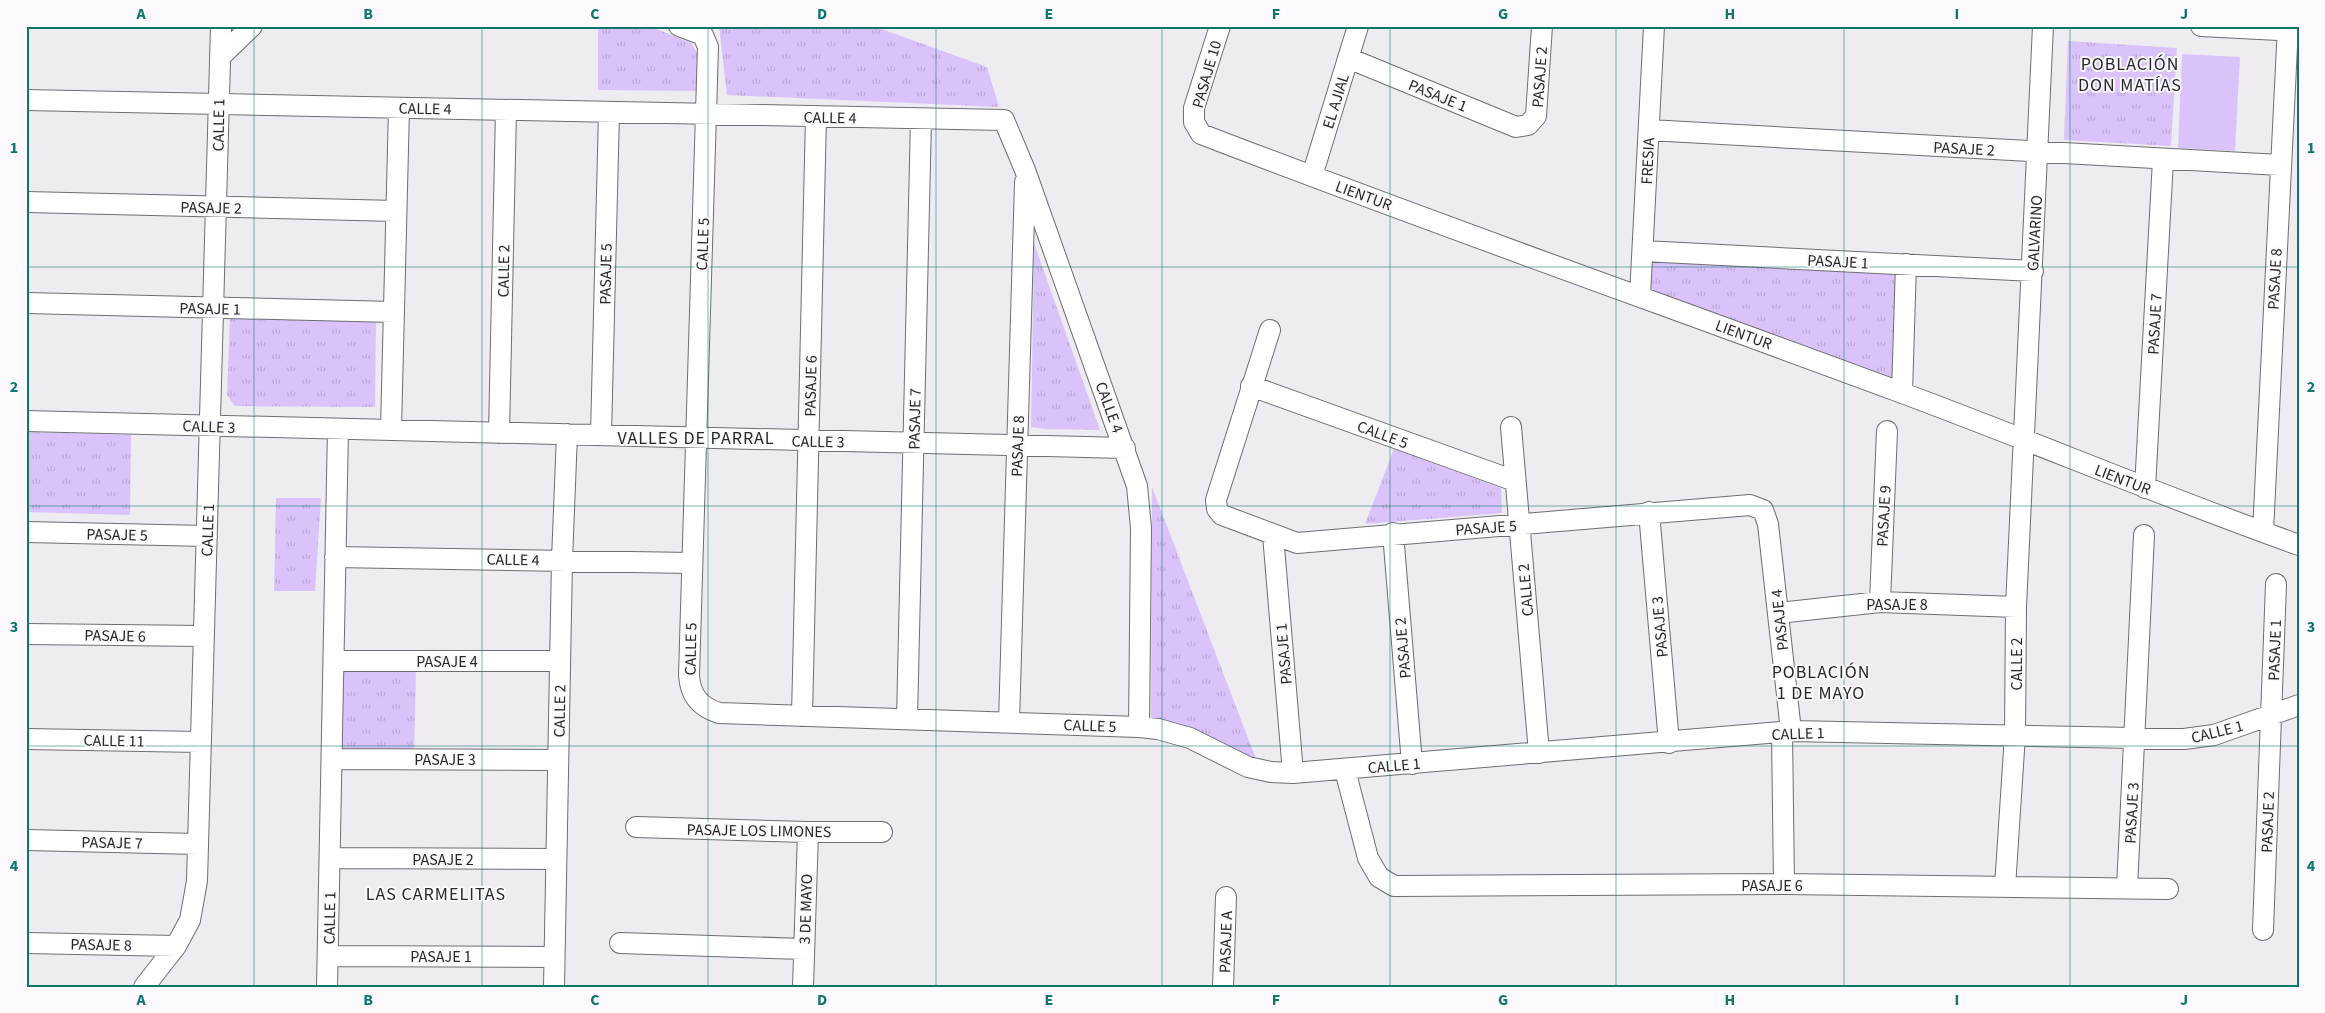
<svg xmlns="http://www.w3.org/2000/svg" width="2325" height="1013" font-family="'Source Sans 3',sans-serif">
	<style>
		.park { fill: url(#park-tufts) }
		.pitch { fill: #dac3fa }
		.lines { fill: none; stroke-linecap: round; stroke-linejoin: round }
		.street-casing { stroke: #6e6d71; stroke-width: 22 }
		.street { stroke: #fff; stroke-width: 20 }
		.grid { fill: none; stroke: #0f766e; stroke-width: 1; stroke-opacity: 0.55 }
		.labels { text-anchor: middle; stroke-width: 4; stroke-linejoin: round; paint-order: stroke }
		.street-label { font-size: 16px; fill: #272628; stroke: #fbf9fe }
		.neighbourhood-label { font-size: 18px; letter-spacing: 1px; fill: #272628; stroke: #fbf9fe }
		.neatline { fill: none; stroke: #0f766e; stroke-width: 2 }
		.grid-label { font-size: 16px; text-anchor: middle; font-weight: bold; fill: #0f766e }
	</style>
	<defs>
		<pattern id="park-tufts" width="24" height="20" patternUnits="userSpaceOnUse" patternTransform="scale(1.25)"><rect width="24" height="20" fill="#dac3fa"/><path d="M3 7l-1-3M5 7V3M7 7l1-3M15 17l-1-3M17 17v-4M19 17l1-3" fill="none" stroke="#bba7d6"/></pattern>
	</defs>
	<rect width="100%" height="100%" fill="#eeecf1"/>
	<path class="park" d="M 598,26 L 649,26 L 691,43 L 698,54 L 696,91 L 598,90 Z
		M 719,26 L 732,30 L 732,26 L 873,26 L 987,67 L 999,107 L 727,95 Z
		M 2068,41 L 2177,48 L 2171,146 L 2064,140 Z
		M 1034,243 L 1100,430 L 1045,429 L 1031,427 Z
		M 1648,256 L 1901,269 L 1897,385 L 1646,292 Z
		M 230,316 L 376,319 L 375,407 L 235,406 L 227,395 Z
		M 26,432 L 131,435 L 130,515 L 26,512 Z
		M 1394,449 L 1501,488 L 1502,513 L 1365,524 Z
		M 1152,487 L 1256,759 L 1178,723 L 1151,718 Z
		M 276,498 L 321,498 L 315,591 L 274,591 Z
		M 339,666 L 416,668 L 414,753 L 338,754 Z"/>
	<path class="pitch" d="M 2182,54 L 2240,57 L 2235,151 L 2178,148 Z"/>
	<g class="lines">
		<defs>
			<path id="street" d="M 679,26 L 703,35 L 708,47 L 689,675 C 690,695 700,707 719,713 L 1139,727 L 1158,729 L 1190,738 L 1248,767 L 1271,772 L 1293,773 L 1791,731 L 2184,739 L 2214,735 L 2299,705
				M 1220,26 L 1194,108 L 1194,122 L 1201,134 C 1432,223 1665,305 1897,391 C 2032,441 2164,497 2299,545
				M 2201,26 L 2299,31
				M 220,57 L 252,26
				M 1348,58 L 1516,127 L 1528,125 L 1536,116 L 1542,26
				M 26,100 L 1004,120 L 1025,170 L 1137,486 L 1141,528 L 1139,727
				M 1649,130 L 2280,165
				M 1312,176 L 1358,26
				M 26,202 L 396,211
				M 1643,251 L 2033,271
				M 1640,296 L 1654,26
				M 26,303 L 394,312
				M 1270,330 L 1216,500 L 1217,509 L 1222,515 L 1297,543 L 1750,505 L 1763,510 L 1768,524 L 1791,731
				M 1251,386 L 1515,481
				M 1902,393 L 1906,264
				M 26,421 L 1125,448
				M 1511,427 L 1539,753
				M 391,430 L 399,108
				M 499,433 L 506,110
				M 601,435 L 609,112
				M 2145,488 L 2163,160
				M 1649,512 L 1669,743
				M 26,532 L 207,536
				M 2263,532 L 2288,26
				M 1393,533 L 1412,764
				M 1273,535 L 1293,773
				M 335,557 L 691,563
				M 1880,602 L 1887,431
				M 1778,613 L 1880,602 L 2016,607
				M 26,634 L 204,636
				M 334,661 L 560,661
				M 802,716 L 816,116
				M 907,719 L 921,119
				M 1009,722 L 1025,182
				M 1782,732 L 1784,884
				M 26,739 L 201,742
				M 332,759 L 558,760
				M 1345,770 L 1368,858 L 1379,877 L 1394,886 L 1784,884 L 2168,889
				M 636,827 L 808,832 L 882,832
				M 26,840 L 198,844
				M 330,858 L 556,859
				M 2005,887 L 2015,735 L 2016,607 L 2043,26
				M 2127,888 L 2144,535
				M 2263,930 L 2276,584
				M 26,943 L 176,946
				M 620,943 L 804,949
				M 328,956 L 554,957
				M 144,987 L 176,946 L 190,920 L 197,881 L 221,26
				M 327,987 L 338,429
				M 554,987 L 562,560 L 567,434
				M 803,987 L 808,832
				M 1223,987 L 1226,897"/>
		</defs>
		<use href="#street" class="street-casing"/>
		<use href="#street" class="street"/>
	</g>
	<path class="grid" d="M 254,26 L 254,987M 482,26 L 482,987M 708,26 L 708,987M 936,26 L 936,987M 1162,26 L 1162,987M 1390,26 L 1390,987M 1616,26 L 1616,987M 1844,26 L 1844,987M 2070,26 L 2070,987M 26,267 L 2299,267M 26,506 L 2299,506M 26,746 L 2299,746"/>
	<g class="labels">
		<g class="street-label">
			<text transform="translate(1206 74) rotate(-74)" y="6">PASAJE 10</text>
			<text transform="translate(1539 77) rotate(-86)" y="6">PASAJE 2</text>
			<text transform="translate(1438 95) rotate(22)" y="6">PASAJE 1</text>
			<text transform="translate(1335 101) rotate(-73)" y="6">EL AJIAL</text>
			<text transform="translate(425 108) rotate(1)" y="6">CALLE 4</text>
			<text transform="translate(830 117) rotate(1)" y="6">CALLE 4</text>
			<text transform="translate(218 125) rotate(-89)" y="6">CALLE 1</text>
			<text transform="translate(1964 148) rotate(3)" y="6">PASAJE 2</text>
			<text transform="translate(1647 161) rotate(-87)" y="6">FRESIA</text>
			<text transform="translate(1364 195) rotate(20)" y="6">LIENTUR</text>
			<text transform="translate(211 207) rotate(1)" y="6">PASAJE 2</text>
			<text transform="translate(2034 233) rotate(-87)" y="6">GALVARINO</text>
			<text transform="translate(702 244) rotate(-88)" y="6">CALLE 5</text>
			<text transform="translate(1838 261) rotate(3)" y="6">PASAJE 1</text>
			<text transform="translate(503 271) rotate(-89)" y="6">CALLE 2</text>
			<text transform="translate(605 274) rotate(-89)" y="6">PASAJE 5</text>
			<text transform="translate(2274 279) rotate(-87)" y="6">PASAJE 8</text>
			<text transform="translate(210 308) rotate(1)" y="6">PASAJE 1</text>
			<text transform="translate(2154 324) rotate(-87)" y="6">PASAJE 7</text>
			<text transform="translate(1744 334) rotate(20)" y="6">LIENTUR</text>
			<text transform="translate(810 386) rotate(-89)" y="6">PASAJE 6</text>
			<text transform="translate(1110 407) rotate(70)" y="6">CALLE 4</text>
			<text transform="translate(914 419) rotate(-89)" y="6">PASAJE 7</text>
			<text transform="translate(209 426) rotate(2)" y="6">CALLE 3</text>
			<text transform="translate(1383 434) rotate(20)" y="6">CALLE 5</text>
			<text transform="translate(818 441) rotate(1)" y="6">CALLE 3</text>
			<text transform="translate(1017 446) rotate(-88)" y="6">PASAJE 8</text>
			<text transform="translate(2123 479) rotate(21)" y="6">LIENTUR</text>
			<text transform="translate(1883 516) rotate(-87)" y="6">PASAJE 9</text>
			<text transform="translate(1486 527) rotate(-4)" y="6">PASAJE 5</text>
			<text transform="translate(207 530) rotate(-88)" y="6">CALLE 1</text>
			<text transform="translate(117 534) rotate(1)" y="6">PASAJE 5</text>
			<text transform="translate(513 559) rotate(1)" y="6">CALLE 4</text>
			<text transform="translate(1525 590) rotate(-95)" y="6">CALLE 2</text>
			<text x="1897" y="610">PASAJE 8</text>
			<text transform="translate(1779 620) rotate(-96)" y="6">PASAJE 4</text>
			<text transform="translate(1659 627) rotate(-95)" y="6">PASAJE 3</text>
			<text transform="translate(115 635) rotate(1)" y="6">PASAJE 6</text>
			<text transform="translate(1402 648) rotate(-95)" y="6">PASAJE 2</text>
			<text transform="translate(690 649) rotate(-89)" y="6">CALLE 5</text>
			<text transform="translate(2274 650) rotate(-88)" y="6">PASAJE 1</text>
			<text transform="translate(1283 654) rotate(-95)" y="6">PASAJE 1</text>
			<text x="447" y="667">PASAJE 4</text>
			<text transform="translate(2016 664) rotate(-90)" y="6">CALLE 2</text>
			<text transform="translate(559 711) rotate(-89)" y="6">CALLE 2</text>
			<text transform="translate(1090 725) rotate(2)" y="6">CALLE 5</text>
			<text transform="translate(2217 731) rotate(-14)" y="6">CALLE 1</text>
			<text transform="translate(1798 733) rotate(-2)" y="6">CALLE 1</text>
			<text transform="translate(114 740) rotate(1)" y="6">CALLE 11</text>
			<text x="445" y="765">PASAJE 3</text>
			<text transform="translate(1394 765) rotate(-5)" y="6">CALLE 1</text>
			<text transform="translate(2131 813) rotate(-87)" y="6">PASAJE 3</text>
			<text transform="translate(2267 822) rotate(-88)" y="6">PASAJE 2</text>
			<text transform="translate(759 830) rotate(1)" y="6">PASAJE LOS LIMONES</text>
			<text transform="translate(112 842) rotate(1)" y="6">PASAJE 7</text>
			<text x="443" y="865">PASAJE 2</text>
			<text x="1772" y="891">PASAJE 6</text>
			<text transform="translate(805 909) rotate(-88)" y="6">3 DE MAYO</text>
			<text transform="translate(329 918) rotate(-89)" y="6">CALLE 1</text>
			<text transform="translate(1225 942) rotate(-88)" y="6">PASAJE A</text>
			<text transform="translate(101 944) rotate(1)" y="6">PASAJE 8</text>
			<text x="441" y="962">PASAJE 1</text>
		</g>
		<g class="neighbourhood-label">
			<text x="2130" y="70">POBLACIÓN<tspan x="2130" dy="21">DON MATÍAS</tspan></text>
			<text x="696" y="444">VALLES DE PARRAL</text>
			<text x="1821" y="678">POBLACIÓN<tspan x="1821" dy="21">1 DE MAYO</tspan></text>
			<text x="436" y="900">LAS CARMELITAS</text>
		</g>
	</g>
	<rect width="2325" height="1013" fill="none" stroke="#fbf9fe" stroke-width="55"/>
	<rect x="28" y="28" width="2270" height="958" class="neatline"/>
	<g class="grid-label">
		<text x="141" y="19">A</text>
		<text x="368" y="19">B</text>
		<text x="595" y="19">C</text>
		<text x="822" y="19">D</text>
		<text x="1049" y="19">E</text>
		<text x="1276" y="19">F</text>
		<text x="1503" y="19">G</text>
		<text x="1730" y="19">H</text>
		<text x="1957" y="19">I</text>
		<text x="2184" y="19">J</text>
		<text x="14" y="153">1</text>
		<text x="2311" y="153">1</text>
		<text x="14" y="392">2</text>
		<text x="2311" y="392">2</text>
		<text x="14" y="632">3</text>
		<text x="2311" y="632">3</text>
		<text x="14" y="871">4</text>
		<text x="2311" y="871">4</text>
		<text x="141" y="1005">A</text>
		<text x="368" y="1005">B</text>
		<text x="595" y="1005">C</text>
		<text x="822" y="1005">D</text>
		<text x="1049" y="1005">E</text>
		<text x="1276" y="1005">F</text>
		<text x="1503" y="1005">G</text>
		<text x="1730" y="1005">H</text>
		<text x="1957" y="1005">I</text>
		<text x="2184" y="1005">J</text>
	</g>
</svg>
